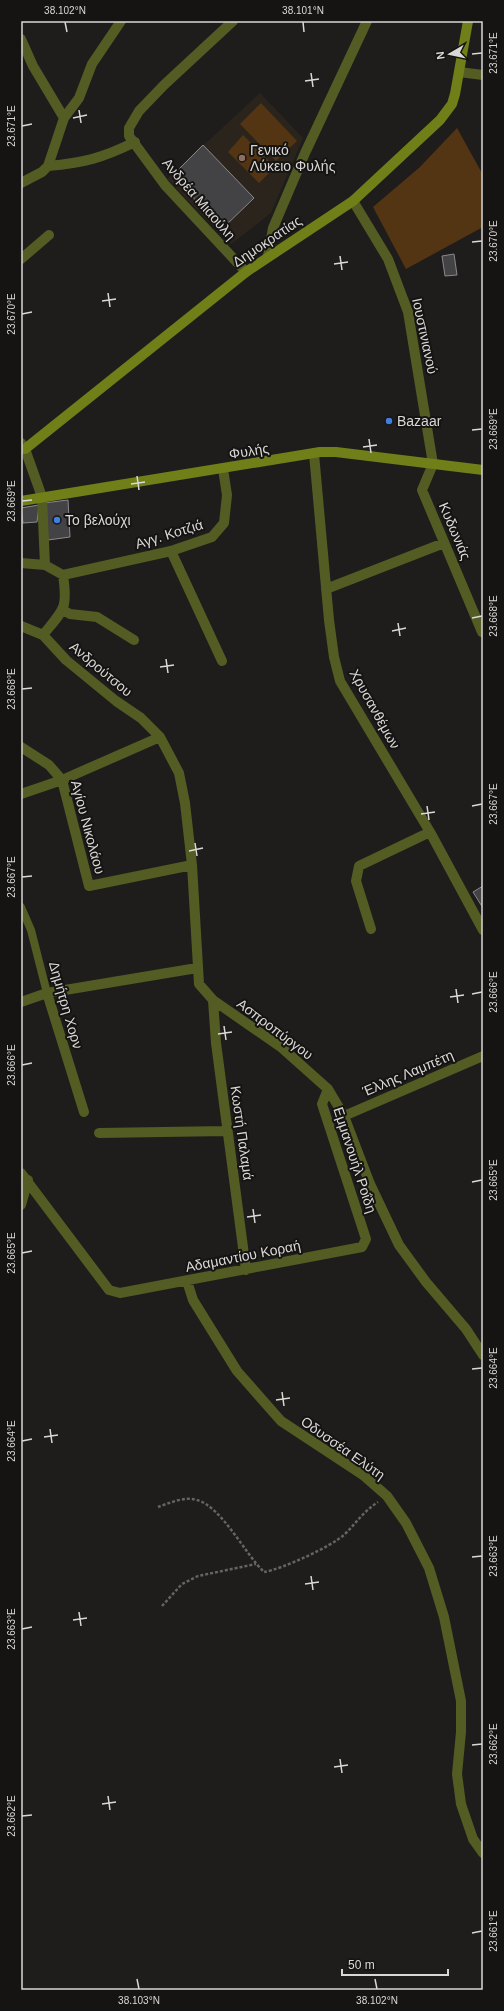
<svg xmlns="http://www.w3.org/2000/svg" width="504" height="2011" font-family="Helvetica,sans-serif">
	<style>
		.built { fill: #2b241d }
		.green { fill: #533513 }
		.building { fill: #434245; stroke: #8a888c }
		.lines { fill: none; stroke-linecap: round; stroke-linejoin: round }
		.path { stroke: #666462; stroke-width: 2.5; stroke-dasharray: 3 2; stroke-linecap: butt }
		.lane { stroke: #535c23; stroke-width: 8 }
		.street { stroke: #535c23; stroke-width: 10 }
		.secondary { stroke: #717f19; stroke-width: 10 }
		.ticks { fill: none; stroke: #dad8d6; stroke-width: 1.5 }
		.education-dot { fill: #8d6e63; stroke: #161412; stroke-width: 1.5 }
		.shop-dot { fill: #3f7fe0; stroke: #161412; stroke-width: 1.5 }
		.labels { text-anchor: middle; stroke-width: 4; stroke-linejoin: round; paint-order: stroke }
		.poi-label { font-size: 14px; fill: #dad8d6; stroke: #161412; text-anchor: start }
		.street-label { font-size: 14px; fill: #dad8d6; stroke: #161412 }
		.neatline { fill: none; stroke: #dad8d6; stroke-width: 1.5 }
		.ticks-label { font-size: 10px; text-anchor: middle; fill: #dad8d6 }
	</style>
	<rect width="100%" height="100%" fill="#1f1d1b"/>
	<path class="built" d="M 260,93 L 303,138 L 271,213 L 231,244 L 167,179 Z"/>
	<path class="green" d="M 261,103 L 297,141 L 276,161 L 240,124 Z
		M 457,128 L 483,175 L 483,227 L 406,269 L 373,207 L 420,167 Z
		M 243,135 L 275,167 L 259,183 L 228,152 Z"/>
	<path class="building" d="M 203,145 L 254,198 L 223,228 L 172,176 Z
		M 454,254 L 457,275 L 445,276 L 442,256 Z
		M 68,500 L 70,537 L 48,540 L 44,503 Z
		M 39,505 L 37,522 L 23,523 L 21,508 Z
		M 483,886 L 483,908 L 473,892 Z"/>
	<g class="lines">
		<path class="path" d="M 158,1507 C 169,1503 185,1496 197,1500 C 222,1507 245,1554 264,1572 C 282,1569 331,1547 345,1534 C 356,1523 364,1511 378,1502
			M 162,1606 L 182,1584 L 198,1576 L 256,1564"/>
		<path class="lane" d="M 21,907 L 31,930 L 47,993"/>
		<path class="street" d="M 233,21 L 164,85 L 139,111 L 129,128 L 129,136 L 165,185 L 246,272
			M 21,39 L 33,66 L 64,118
			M 459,72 L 483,75
			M 48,166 C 84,163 102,158 135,142
			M 21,183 L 42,172 L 48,166 L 64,118 L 79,98 L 92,64 L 121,21
			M 353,201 L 388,259 L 408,312 L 433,464 L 422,490 L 482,632
			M 268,256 L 273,228 L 305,153 L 367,21
			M 21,259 L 49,235
			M 21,443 L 25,449 L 42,497 L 45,565 L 63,575 C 68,609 64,609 43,635
			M 314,454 L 329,620 L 334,657 L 340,681 L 430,832 L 483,930
			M 171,551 L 222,661
			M 21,563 L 45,565
			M 63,575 L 171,551 L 212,537 L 224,523 L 227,495 L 223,469
			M 326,589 L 444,543
			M 63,610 L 70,614 L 97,617 L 134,640
			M 21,626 L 43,635 L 66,660 L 116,701 L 141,718 L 160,737 L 179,773 L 185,803 L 192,865 L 199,984 L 213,1000 L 282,1048 L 328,1089 L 344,1116 L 370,1184 L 399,1245 L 426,1282 L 466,1329 L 483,1355
			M 21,747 L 49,765 L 62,780 L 89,886 L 192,865
			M 21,794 L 62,780 L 160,737
			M 371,929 L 356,881 L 359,866 L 430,832
			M 47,993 L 84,1112
			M 213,1000 L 216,1043 L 246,1270
			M 21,1002 L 47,993 L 197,968
			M 344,1116 L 483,1056
			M 99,1133 L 227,1131
			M 21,1173 L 109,1290 L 120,1293 L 362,1247 L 366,1239 L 322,1104 L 328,1089
			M 21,1205 L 28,1180
			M 187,1281 L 193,1300 L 237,1371 L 281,1421 L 363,1475 L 387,1496 L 406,1523 L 429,1568 L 444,1617 L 461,1701 L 461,1732 L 457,1774 L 461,1804 L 473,1839 L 483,1853"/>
		<path class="secondary" d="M 25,449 L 246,272 L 353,201 L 440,120 L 452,104 L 455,94 L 468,21
			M 21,501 L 320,452 L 336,452 L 483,470"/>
	</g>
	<path class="ticks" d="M 65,22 L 67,32M 303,22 L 304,32M 472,54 L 482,53M 311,73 L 313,87M 305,81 L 319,79M 79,110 L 81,123M 73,118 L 87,115M 22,126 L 32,124M 472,242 L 482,241M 340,256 L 342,270M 334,264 L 348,262M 108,293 L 110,307M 102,301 L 116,299M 22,314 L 32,312M 472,430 L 482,429M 369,439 L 371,453M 363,447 L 377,445M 137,476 L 139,490M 131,484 L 145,482M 22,501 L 32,500M 472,618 L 482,616M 398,623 L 400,636M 392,631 L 406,628M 166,659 L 168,673M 160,667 L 174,665M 22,689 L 32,688M 427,806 L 429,820M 472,806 L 482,804M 421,814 L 435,812M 195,843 L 197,856M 189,851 L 203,848M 22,877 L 32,876M 456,989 L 458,1003M 472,994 L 482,992M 450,997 L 464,995M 224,1026 L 226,1040M 218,1034 L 232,1032M 22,1065 L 32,1063M 472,1182 L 482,1180M 253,1209 L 255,1223M 247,1217 L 261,1215M 22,1253 L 32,1251M 472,1369 L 482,1368M 282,1392 L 284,1406M 276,1400 L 290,1398M 50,1429 L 52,1443M 44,1437 L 58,1435M 22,1441 L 32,1439M 472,1557 L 482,1556M 311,1576 L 313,1590M 305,1584 L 319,1582M 79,1612 L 81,1626M 73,1620 L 87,1618M 22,1629 L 32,1627M 472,1745 L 482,1744M 340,1759 L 342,1773M 334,1767 L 348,1765M 108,1796 L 110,1810M 102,1804 L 116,1802M 22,1816 L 32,1815M 472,1933 L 482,1931M 137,1979 L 139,1989M 375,1979 L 377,1989"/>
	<circle class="education-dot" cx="242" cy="158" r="4"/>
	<g class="shop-dot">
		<circle cx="389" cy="421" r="4"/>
		<circle cx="57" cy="520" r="4"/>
	</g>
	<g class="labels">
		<g class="poi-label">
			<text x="250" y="155">Γενικό<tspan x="250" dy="16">Λύκειο Φυλής</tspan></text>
			<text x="397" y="426">Bazaar</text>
			<text x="65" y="525">Το βελούχι</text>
		</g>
		<g class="street-label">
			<text transform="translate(199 199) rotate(49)" y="5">Ανδρέα Μιαούλη</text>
			<text transform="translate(267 241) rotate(-34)" y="5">Δημοκρατίας</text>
			<text transform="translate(425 336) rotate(78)" y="5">Ιουστινιανού</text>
			<text transform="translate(249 451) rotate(-9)" y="5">Φυλής</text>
			<text transform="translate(455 531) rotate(67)" y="5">Κυδωνιάς</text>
			<text transform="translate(169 534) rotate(-17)" y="5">Αγγ. Κοτζιά</text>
			<text transform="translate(101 669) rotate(40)" y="5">Ανδρούτσου</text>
			<text transform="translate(375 709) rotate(61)" y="5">Χρυσανθέμων</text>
			<text transform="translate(88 827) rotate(75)" y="5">Αγίου Νικολάου</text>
			<text transform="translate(66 1005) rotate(74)" y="5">Δημήτρη Χορν</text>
			<text transform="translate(275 1029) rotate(37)" y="5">Ασπροπύργου</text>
			<text transform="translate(408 1073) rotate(-23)" y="5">Έλλης Λαμπέτη</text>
			<text transform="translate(242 1133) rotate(82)" y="5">Κωστή Παλαμά</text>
			<text transform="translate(355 1160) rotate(72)" y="5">Εμμανουήλ Ροΐδη</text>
			<text transform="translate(243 1256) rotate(-11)" y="5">Αδαμαντίου Κοραή</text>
			<text transform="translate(343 1448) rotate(35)" y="5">Οδυσσέα Ελύτη</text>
		</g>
	</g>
	<rect width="504" height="2011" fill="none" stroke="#161412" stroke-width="44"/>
	<g transform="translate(450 54) rotate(261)" stroke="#161412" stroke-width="3" paint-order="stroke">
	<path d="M0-3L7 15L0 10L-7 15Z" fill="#dad8d6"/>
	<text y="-6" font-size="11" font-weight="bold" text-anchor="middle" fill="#dad8d6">N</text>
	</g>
	<path d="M342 1969v6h106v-6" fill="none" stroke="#dad8d6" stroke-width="2"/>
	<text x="348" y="1969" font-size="12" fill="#dad8d6" stroke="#161412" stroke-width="3" paint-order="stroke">50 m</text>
	<rect x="22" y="22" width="460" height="1967" class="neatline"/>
	<g class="ticks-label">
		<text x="65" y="14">38.102°N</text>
		<text x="303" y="14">38.101°N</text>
		<text transform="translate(493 53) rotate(-90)" y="4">23.671°E</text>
		<text transform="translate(11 126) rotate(-90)" y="4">23.671°E</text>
		<text transform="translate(493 241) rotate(-90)" y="4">23.670°E</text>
		<text transform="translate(11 314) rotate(-90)" y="4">23.670°E</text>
		<text transform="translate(493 429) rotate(-90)" y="4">23.669°E</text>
		<text transform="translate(11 501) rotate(-90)" y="4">23.669°E</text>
		<text transform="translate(493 616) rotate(-90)" y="4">23.668°E</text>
		<text transform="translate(11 689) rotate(-90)" y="4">23.668°E</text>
		<text transform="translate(493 804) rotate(-90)" y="4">23.667°E</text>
		<text transform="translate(11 877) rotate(-90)" y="4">23.667°E</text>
		<text transform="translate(493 992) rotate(-90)" y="4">23.666°E</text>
		<text transform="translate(11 1065) rotate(-90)" y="4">23.666°E</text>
		<text transform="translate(493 1180) rotate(-90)" y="4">23.665°E</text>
		<text transform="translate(11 1253) rotate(-90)" y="4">23.665°E</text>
		<text transform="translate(493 1368) rotate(-90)" y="4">23.664°E</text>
		<text transform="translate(11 1441) rotate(-90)" y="4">23.664°E</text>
		<text transform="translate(493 1556) rotate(-90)" y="4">23.663°E</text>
		<text transform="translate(11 1629) rotate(-90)" y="4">23.663°E</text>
		<text transform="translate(493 1744) rotate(-90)" y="4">23.662°E</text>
		<text transform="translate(11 1816) rotate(-90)" y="4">23.662°E</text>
		<text transform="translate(493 1931) rotate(-90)" y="4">23.661°E</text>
		<text x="139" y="2004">38.103°N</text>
		<text x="377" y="2004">38.102°N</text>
	</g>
</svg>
